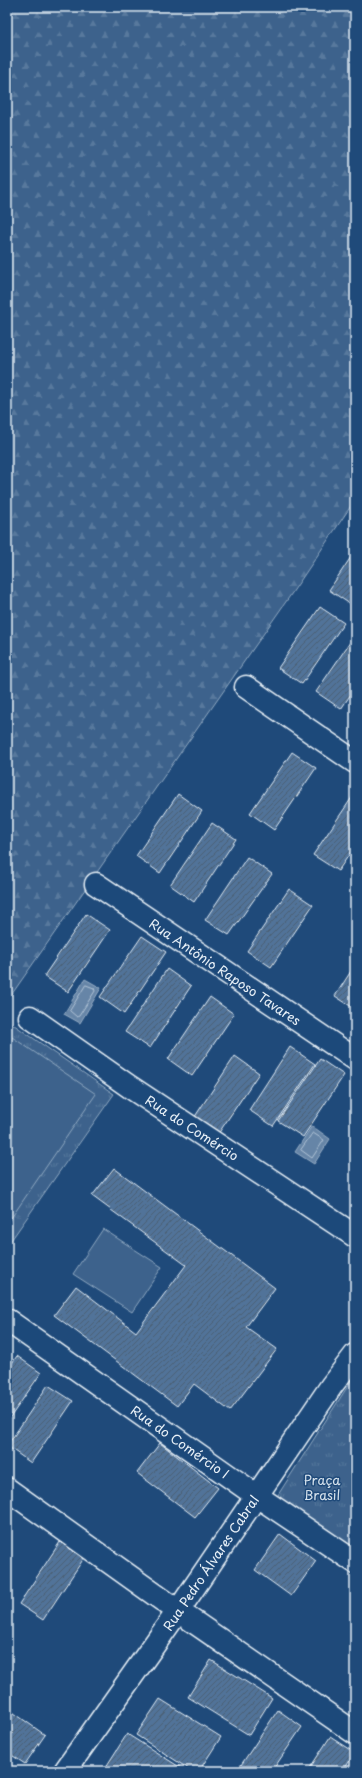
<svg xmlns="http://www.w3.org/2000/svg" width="362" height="1778" font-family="'Playpen Sans',sans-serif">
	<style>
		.grass { fill: url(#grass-tufts); stroke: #92aac2 }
		.forest { fill: url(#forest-firs); stroke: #92aac2 }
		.pitch { fill: #3c628c; stroke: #92aac2 }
		.water { fill: #6685a7; stroke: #9ab0c7 }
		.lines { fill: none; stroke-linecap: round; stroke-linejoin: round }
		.shore { stroke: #b4c6d8; stroke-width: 1 }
		.building { fill: url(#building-hatch); stroke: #e8f1f8 }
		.minor-casing { stroke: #e8f1f8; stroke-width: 25 }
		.minor { stroke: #1f4a7a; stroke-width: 22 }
		.labels { text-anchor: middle; stroke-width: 3; stroke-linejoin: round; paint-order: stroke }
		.street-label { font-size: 13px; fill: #e8f1f8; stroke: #1f4a7a }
		.park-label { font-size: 13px; fill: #d7e3ed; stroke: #1f4a7a }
	</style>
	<defs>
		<pattern id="grass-tufts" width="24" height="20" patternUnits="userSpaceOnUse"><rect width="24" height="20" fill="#3c628c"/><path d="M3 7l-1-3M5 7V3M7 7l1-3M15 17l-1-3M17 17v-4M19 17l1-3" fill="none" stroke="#58799d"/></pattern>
		<pattern id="forest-firs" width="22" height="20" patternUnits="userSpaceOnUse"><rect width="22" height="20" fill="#3c628c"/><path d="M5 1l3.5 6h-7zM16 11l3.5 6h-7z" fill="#58799d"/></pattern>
		<pattern id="building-hatch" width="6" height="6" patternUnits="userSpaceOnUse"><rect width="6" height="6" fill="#517399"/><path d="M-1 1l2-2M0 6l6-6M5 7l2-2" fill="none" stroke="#4c5e72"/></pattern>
	</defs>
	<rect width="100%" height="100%" fill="#1f4a7a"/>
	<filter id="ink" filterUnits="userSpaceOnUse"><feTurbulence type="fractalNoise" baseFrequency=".025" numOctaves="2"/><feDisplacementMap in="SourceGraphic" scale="8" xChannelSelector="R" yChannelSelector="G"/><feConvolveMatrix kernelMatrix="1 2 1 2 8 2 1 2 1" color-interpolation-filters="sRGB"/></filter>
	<g filter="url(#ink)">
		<path class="grass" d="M 7,1020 L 114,1094 L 7,1246 Z
			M 355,1375 L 355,1550 L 276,1498 Z"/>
		<path class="forest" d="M 7,7 L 355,7 L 355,500 L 292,593 L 7,1001 Z"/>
		<path class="pitch" d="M 12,1037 L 96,1094 L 7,1224 L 7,1044 Z
			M 103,1229 L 162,1267 L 132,1312 L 73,1274 Z"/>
		<path class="water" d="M 85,979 L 101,988 L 80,1023 L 64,1014 Z
			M 312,1126 L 330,1139 L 314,1164 L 295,1152 Z"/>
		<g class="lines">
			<path class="shore" d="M 86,985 L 94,988 L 95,991 L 79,1016 L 77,1017 L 70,1011 Z
				M 313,1133 L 324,1140 L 312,1158 L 301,1150 Z"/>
		</g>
		<path class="building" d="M 355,551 L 355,603 L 353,606 L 329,590 Z
			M 320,607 L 344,623 L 302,684 L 278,668 Z
			M 355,635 L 355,688 L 341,709 L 316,692 Z
			M 292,752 L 316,768 L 274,830 L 250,813 Z
			M 355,793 L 355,846 L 338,871 L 313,855 Z
			M 178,794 L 202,811 L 160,873 L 136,856 Z
			M 212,823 L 236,839 L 194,902 L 170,885 Z
			M 247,857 L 272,874 L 229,935 L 205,920 Z
			M 289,889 L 313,905 L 271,967 L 247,951 Z
			M 86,914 L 110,930 L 68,992 L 44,976 Z
			M 142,936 L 166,952 L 124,1014 L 100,997 Z
			M 355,965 L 355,1009 L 335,996 Z
			M 167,969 L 191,986 L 150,1048 L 125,1032 Z
			M 210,997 L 234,1014 L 192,1076 L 168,1059 Z
			M 290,1047 L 315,1064 L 273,1126 L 249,1110 Z
			M 235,1056 L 259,1073 L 218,1134 L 194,1118 Z
			M 320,1059 L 344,1075 L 303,1137 L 278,1121 Z
			M 114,1168 L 275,1288 L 246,1327 L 277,1349 L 230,1411 L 194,1384 L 177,1406 L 54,1315 L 76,1286 L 136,1332 L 186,1265 L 92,1196 Z
			M 17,1356 L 41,1373 L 7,1422 L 7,1370 Z
			M 48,1385 L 73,1401 L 31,1463 L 7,1446 Z
			M 160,1443 L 218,1488 L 195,1517 L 137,1473 Z
			M 280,1534 L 316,1561 L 291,1596 L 255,1570 Z
			M 60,1542 L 84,1558 L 43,1620 L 19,1604 Z
			M 211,1660 L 272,1698 L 249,1735 L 188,1697 Z
			M 160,1699 L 221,1737 L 199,1771 L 192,1771 L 136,1735 Z
			M 7,1708 L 45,1735 L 25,1764 L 7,1752 Z
			M 278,1710 L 302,1727 L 272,1771 L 237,1771 Z
			M 127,1734 L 186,1771 L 104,1770 Z
			M 330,1737 L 355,1753 L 343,1771 L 308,1771 Z"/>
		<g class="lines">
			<defs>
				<path id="minor" d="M 246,687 L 355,762
					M 96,884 L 355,1059
					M 30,1017 L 130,1087 L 355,1236
					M 7,1320 L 257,1496 L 355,1562
					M 7,1489 L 178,1611 L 355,1733
					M 65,1771 L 178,1611 L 332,1385 L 355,1355"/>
			</defs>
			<use href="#minor" class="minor-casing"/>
			<use href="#minor" class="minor"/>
		</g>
	</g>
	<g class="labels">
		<g class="street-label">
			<text transform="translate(225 972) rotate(34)" y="5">Rua Antônio Raposo Tavares</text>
			<text transform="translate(192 1128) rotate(33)" y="5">Rua do Comércio</text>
			<text transform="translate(180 1442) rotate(35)" y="5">Rua do Comércio I</text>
			<text transform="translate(211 1563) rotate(-56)" y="5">Rua Pedro Álvares Cabral</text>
		</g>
		<g class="park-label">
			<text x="322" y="1485">Praça<tspan x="322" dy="15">Brasil</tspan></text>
		</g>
	</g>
	<rect width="362" height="1778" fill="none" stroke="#1f4a7a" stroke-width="24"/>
	<rect x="12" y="12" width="338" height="1754" fill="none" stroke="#e8f1f8" stroke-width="1.5" filter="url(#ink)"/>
</svg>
